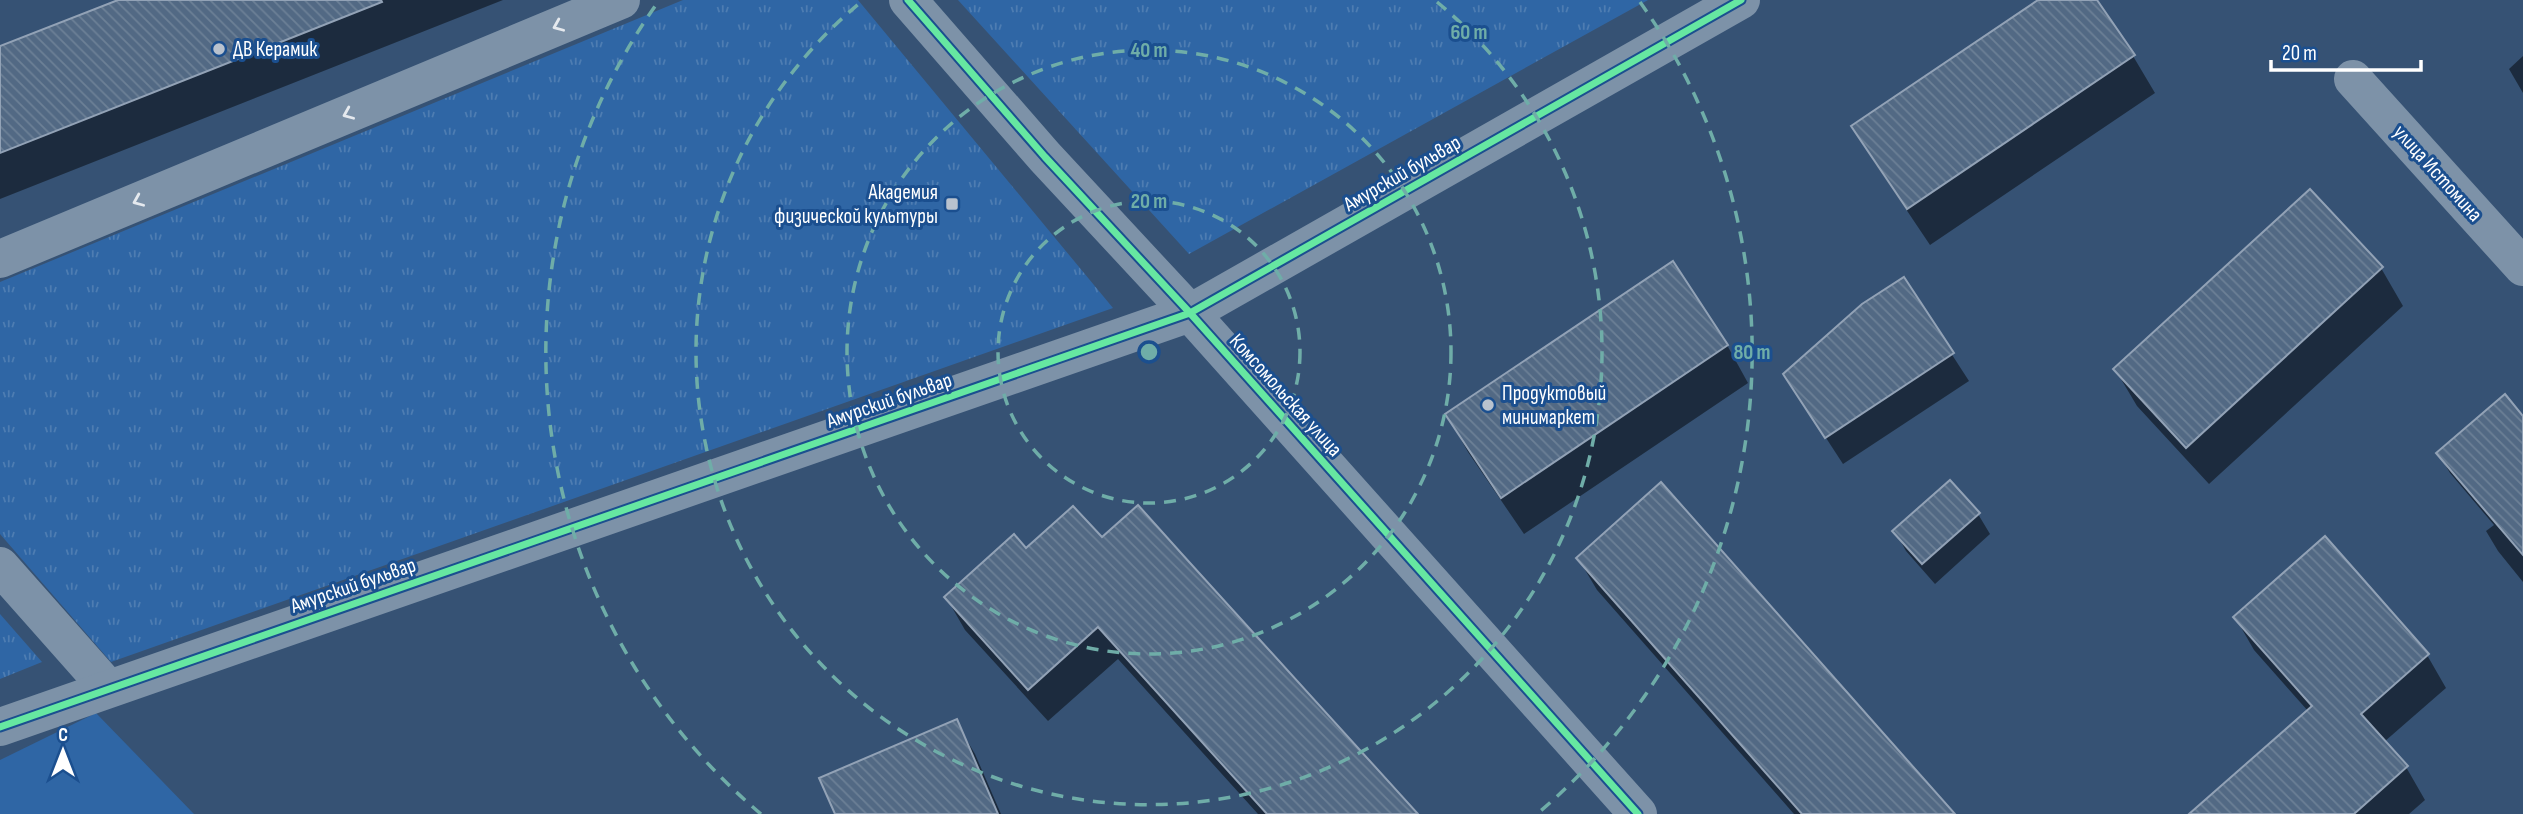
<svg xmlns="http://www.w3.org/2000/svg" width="2523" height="814" font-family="'Sofia Sans Condensed',sans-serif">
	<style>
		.grass { fill: #2f66a5 }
		.park { fill: url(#park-tufts) }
		.shadow { fill: #0007 }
		.building { fill: url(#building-back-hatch); stroke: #92a2b6; stroke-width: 2 }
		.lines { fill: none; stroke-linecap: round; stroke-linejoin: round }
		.minor { stroke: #7d92a8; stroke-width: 38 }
		.tertiary { stroke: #7d92a8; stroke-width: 38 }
		.cycleway-casing { stroke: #1b4f8f; stroke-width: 11 }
		.cycleway { stroke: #66e7a1; stroke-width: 7 }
		.oneway { stroke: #e5e9ee }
		.ring { fill: none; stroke: #6fada8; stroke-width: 3.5; stroke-dasharray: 12 9 }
		.poi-dot { fill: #b9c2ce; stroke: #1b4f8f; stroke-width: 2.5 }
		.labels { text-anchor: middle; stroke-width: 6; stroke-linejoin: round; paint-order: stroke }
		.poi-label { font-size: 21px; fill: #fff; stroke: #1b4f8f; text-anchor: start }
		.street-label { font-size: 21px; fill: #fff; stroke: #1b4f8f }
		.centre { fill: #6fada8; stroke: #1b4f8f; stroke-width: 3.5 }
		.ring-label { font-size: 21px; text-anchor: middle; font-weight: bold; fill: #6fada8; stroke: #1b4f8f; stroke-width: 6; stroke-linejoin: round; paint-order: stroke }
	</style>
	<defs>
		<pattern id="park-tufts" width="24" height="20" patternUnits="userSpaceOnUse" patternTransform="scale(1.75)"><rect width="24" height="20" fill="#2f66a5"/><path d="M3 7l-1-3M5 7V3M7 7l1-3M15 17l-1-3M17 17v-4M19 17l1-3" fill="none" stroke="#4e7db2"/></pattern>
		<pattern id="building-back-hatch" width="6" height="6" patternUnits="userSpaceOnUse" patternTransform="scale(1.75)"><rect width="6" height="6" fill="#526984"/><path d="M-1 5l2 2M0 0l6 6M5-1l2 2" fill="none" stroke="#6c8096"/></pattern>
	</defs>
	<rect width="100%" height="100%" fill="#365274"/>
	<path class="grass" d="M 96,713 L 194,814 L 0,814 L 0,760 Z"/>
	<path class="park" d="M 683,0 L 858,0 L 1113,308 L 111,662 L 0,534 L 0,282 Z
		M 958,0 L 1648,0 L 1189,254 Z
		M 0,614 L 42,662 L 0,679 Z"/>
	<path class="shadow" d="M 122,0 L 503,0 L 0,199 L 0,48 Z
		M 2041,0 L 2095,0 L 2133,56 L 2155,93 L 1930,245 L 1875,163 L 1853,126 Z
		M 2523,56 L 2523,93 L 2509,69 Z
		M 2381,268 L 2403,306 L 2209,484 L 2137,406 L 2115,369 Z
		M 1903,279 L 1969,381 L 1843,464 L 1785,375 Z
		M 1727,345 L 1748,383 L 1524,534 L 1468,452 L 1447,415 Z
		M 2523,418 L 2523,582 L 2498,551 L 2486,531 L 2494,525 L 2450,473 L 2438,453 Z
		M 1978,514 L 1990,534 L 1935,584 L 1906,551 L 1895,531 Z
		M 1102,540 L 1415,814 L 1258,814 L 1118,659 L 1048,721 L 965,630 L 946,597 L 1026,550 Z
		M 1578,558 L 1952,814 L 1794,814 L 1597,590 Z
		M 2235,617 L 2427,655 L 2446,688 L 2384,742 L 2406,767 L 2425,800 L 2409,814 L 2192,814 L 2308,711 L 2254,650 Z
		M 956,722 L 975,754 L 1001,814 L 837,814 Z"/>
	<path class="building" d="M 118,0 L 381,0 L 382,2 L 0,153 L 0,46 Z
		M 2038,0 L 2097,0 L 2135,55 L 1907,209 L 1851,126 Z
		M 2310,189 L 2383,267 L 2186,448 L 2113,369 Z
		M 1673,261 L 1728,345 L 1501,498 L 1445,414 Z
		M 1904,277 L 1954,353 L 1825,438 L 1783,374 L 1862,304 Z
		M 2505,394 L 2523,416 L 2523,555 L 2436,453 Z
		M 1950,480 L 1980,513 L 1922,564 L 1892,531 Z
		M 1661,482 L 1892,743 L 1955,814 L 1802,814 L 1576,558 Z
		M 1138,505 L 1181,553 L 1418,814 L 1267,814 L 1098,627 L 1028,690 L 944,597 L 1014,534 L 1026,548 L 1073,506 L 1102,537 Z
		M 2325,536 L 2429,654 L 2361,714 L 2408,766 L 2354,814 L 2189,814 L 2312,706 L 2233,617 Z
		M 957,719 L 998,814 L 835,814 L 819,778 Z"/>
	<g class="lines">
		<path class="minor" d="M 0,566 L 108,688"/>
		<path class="tertiary" d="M 908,0 L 1045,157 L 1190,313 L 1638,814
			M 2353,79 L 2523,267
			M 0,259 L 621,0
			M 0,727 L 1190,313 L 1741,0"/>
		<defs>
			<path id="cycleway" d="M 908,0 L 1045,157 L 1190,313 L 1638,814
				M 0,727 L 1190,313 L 1741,0"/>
		</defs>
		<use href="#cycleway" class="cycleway-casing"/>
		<use href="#cycleway" class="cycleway"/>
	</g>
	<defs><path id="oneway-chevron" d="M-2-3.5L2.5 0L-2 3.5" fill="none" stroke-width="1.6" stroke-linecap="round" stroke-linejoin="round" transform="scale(1.75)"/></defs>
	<g class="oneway">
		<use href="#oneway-chevron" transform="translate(558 26) rotate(157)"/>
		<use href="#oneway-chevron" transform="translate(348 114) rotate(157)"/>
		<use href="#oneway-chevron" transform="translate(138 201) rotate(157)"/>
	</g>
	<g class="ring">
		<circle cx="1149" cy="352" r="151"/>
		<circle cx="1149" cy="352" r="302"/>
		<path d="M1437 2A453 453 0 1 1 861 2"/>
		<path d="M761 814A603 603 0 0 1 658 2M1640 2A603 603 0 0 1 1537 814"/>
	</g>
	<g class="poi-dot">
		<circle cx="219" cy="49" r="7"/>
		<rect x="945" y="197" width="14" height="14" rx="3.5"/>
		<circle cx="1488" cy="405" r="7"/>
	</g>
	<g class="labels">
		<g class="poi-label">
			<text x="233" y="56">ДВ Керамик</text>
			<text x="938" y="199" text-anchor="end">Академия<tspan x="938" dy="24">физической культуры</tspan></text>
			<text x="1502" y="400">Продуктовый<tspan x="1502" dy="24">минимаркет</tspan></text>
		</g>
		<g class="street-label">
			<text transform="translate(1402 173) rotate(-30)" y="7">Амурский бульвар</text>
			<text transform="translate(2438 173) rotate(48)" y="7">улица Истомина</text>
			<text transform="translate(1286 395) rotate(48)" y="7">Комсомольская улица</text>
			<text transform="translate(889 400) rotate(-19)" y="7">Амурский бульвар</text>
			<text transform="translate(353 585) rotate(-19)" y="7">Амурский бульвар</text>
		</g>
	</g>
	<circle cx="1149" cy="352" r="10" class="centre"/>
	<g class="ring-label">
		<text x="1469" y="39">60 m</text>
		<text x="1149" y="57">40 m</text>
		<text x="1149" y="208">20 m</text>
		<text x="1752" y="359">80 m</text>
	</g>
	<g transform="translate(63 751)" stroke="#1b4f8f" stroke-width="5" paint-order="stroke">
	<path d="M0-5L12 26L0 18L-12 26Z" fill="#ffffff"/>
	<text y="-10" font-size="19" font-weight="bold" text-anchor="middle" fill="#ffffff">С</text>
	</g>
	<path d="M2271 60v10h150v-10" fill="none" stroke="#ffffff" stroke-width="3.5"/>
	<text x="2282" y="60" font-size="21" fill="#ffffff" stroke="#1b4f8f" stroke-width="5" paint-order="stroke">20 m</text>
</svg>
